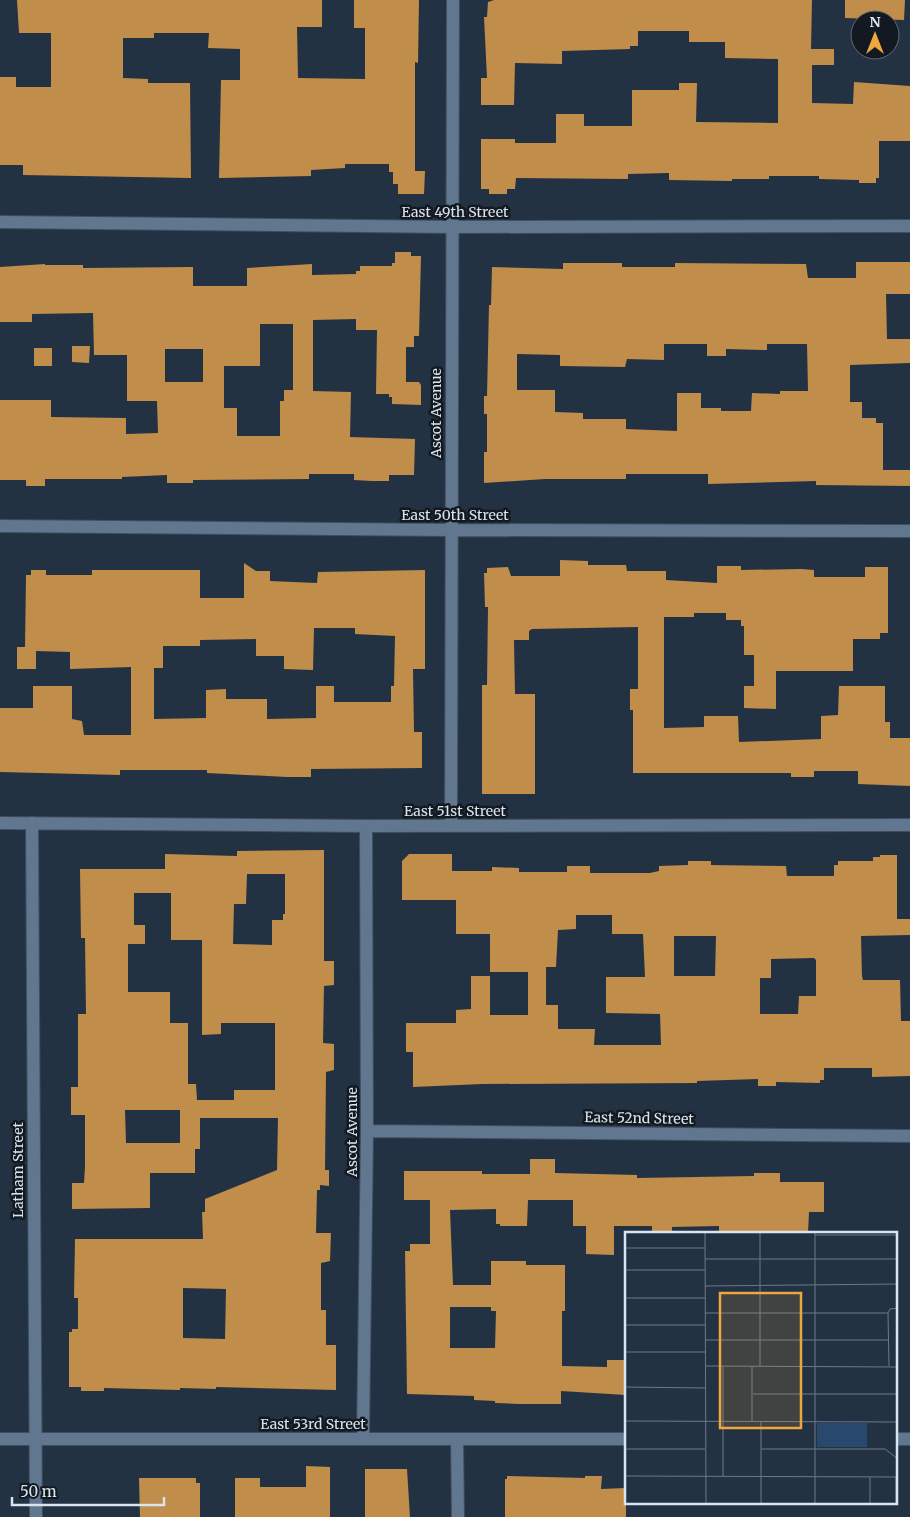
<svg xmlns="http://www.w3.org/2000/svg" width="910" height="1517" font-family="Merriweather,serif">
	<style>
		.building { fill: #c08d4a; fill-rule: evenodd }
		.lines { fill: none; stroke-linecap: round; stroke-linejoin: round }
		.minor-casing { stroke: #404e5f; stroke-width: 14 }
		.minor { stroke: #61768f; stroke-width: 12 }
		.labels { text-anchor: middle; stroke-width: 5; stroke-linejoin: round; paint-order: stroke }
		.street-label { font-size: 14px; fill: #dae4ef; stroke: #131921 }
		.inset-road { fill: none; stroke: #6c7988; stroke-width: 1 }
		.view { fill: #f0a63e; fill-opacity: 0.15; stroke: #f0a63e; stroke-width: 2.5 }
		.inset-edge { fill: none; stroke: #dae4ef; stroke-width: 2.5 }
	</style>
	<rect width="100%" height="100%" fill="#233243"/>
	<path class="building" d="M 17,0 L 322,0 L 322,27 L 297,27 L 298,78 L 365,79 L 365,28 L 354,28 L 354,0 L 419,0 L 418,63 L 415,62 L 415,171 L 425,171 L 424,194 L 398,194 L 398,184 L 393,184 L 393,172 L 389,172 L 389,164 L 345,164 L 345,168 L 311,170 L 311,176 L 219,178 L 221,80 L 240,80 L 240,49 L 208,48 L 209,33 L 154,33 L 154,38 L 123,38 L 123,78 L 148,79 L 148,83 L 190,83 L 191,178 L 23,175 L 23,165 L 0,165 L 0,77 L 16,77 L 16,87 L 51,87 L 51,33 L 19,33 Z
		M 494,0 L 812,0 L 811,49 L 834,49 L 834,65 L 812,65 L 812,103 L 853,104 L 854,82 L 910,86 L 910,141 L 879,141 L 879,178 L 876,178 L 876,183 L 859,183 L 859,180 L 819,179 L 819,176 L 769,176 L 769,179 L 732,179 L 732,181 L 669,180 L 669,173 L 628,174 L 628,179 L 516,178 L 515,189 L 507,189 L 507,194 L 489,194 L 489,189 L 481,189 L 481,139 L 515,139 L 515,143 L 556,143 L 556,114 L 584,114 L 584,126 L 632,126 L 632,90 L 679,90 L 679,83 L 697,83 L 696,122 L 778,123 L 778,59 L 725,58 L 725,42 L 689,42 L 689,31 L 638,31 L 638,46 L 630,46 L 630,49 L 562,51 L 562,64 L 515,63 L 514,105 L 481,105 L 481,78 L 487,78 L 484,17 L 487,17 L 488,2 Z
		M 845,0 L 905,0 L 904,20 L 845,18 Z
		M 395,252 L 411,252 L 411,256 L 421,256 L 419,336 L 414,336 L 414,347 L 406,347 L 406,382 L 419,382 L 421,385 L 421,405 L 392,404 L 392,397 L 389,397 L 389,394 L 376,394 L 377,330 L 356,330 L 356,319 L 313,320 L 313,391 L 351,392 L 350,437 L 415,439 L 414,475 L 389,475 L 389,481 L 372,481 L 354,480 L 354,474 L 309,474 L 309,479 L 193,480 L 193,483 L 167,483 L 167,475 L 122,477 L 122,479 L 45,479 L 45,486 L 26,486 L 26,480 L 0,480 L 0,400 L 51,400 L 51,417 L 126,418 L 126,434 L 158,433 L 157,401 L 127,401 L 127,355 L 94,355 L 93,313 L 32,314 L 32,322 L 0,322 L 0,267 L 45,264 L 45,265 L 83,265 L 83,268 L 193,267 L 193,286 L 247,286 L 247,268 L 312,264 L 312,275 L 356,274 L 356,271 L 360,271 L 360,266 L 392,266 L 392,263 L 395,263 ZM 260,324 L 293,324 L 293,390 L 284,390 L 284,401 L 280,401 L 280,436 L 237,436 L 237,408 L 224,408 L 224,366 L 260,366 ZM 165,349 L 203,349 L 203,382 L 165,382 Z
		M 856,262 L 910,262 L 910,294 L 886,294 L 887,339 L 910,339 L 910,363 L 850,365 L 850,402 L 862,402 L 862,418 L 876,418 L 876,423 L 883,423 L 883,470 L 910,470 L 910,486 L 816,485 L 816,481 L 708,484 L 708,474 L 626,474 L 626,479 L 545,479 L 484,483 L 484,452 L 487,452 L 487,414 L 484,414 L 484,396 L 487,396 L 489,305 L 491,305 L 492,267 L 563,269 L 563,263 L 622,263 L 622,267 L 675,267 L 675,263 L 806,264 L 808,278 L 856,278 ZM 664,344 L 707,344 L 707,356 L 726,356 L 726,349 L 767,350 L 767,344 L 807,344 L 808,391 L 780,391 L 780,394 L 752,393 L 751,411 L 721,411 L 721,408 L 701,408 L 701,393 L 677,393 L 677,431 L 626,429 L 626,419 L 583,419 L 583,413 L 555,412 L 555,390 L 517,390 L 517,354 L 560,355 L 560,366 L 625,367 L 627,359 L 664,360 Z
		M 72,346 L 90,346 L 89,363 L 72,362 Z
		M 34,348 L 52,348 L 52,366 L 34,366 Z
		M 560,560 L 588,561 L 588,565 L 626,565 L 627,571 L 666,571 L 666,580 L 717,583 L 717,566 L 741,566 L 741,570 L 801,569 L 814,570 L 814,577 L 865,577 L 865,567 L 888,567 L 888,633 L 880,633 L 880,639 L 853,639 L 853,671 L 776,671 L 776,709 L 744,708 L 744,686 L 754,686 L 754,655 L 744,655 L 744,626 L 741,626 L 741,620 L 726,620 L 726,613 L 694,613 L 694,617 L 664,617 L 664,728 L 704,727 L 704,716 L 738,716 L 739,742 L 821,739 L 821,716 L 838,715 L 839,686 L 885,686 L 885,722 L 890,722 L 890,738 L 910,738 L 910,786 L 858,784 L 858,771 L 814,771 L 814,777 L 791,777 L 791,773 L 633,773 L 633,710 L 630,710 L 630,689 L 638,689 L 638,627 L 532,629 L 529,631 L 529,640 L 514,640 L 515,694 L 535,694 L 535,794 L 482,794 L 482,685 L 487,685 L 488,607 L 485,607 L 484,573 L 487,573 L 487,568 L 508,567 L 511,576 L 560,576 Z
		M 244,563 L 256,571 L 270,571 L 270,581 L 317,583 L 318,572 L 425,570 L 425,669 L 413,669 L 414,732 L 422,732 L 422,768 L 311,769 L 311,777 L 287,777 L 207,773 L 207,770 L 120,770 L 120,775 L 0,772 L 0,708 L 33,708 L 33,686 L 72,686 L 72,719 L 82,721 L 84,735 L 131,735 L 131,667 L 70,669 L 70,652 L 36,651 L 36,669 L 17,669 L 17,647 L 25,647 L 26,575 L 31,575 L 31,570 L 46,570 L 46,575 L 92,575 L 92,570 L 200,570 L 200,598 L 244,598 ZM 314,628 L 355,628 L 355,634 L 395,636 L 394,686 L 391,686 L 391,702 L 334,702 L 334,686 L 316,686 L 316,718 L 267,719 L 267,699 L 226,699 L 226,689 L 206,690 L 206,718 L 154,719 L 154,668 L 163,668 L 163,646 L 200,646 L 200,640 L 256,639 L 256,656 L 284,656 L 284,669 L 313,670 Z
		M 324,850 L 324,961 L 334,961 L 334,985 L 324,986 L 323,1043 L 334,1044 L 334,1070 L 326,1072 L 325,1170 L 329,1170 L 329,1186 L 320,1185 L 320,1190 L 317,1190 L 316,1233 L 331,1233 L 330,1261 L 321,1263 L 321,1310 L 326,1310 L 326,1345 L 336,1345 L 336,1390 L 216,1387 L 216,1389 L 180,1388 L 180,1390 L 104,1388 L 104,1391 L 81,1391 L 81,1387 L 69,1387 L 69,1332 L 72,1332 L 72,1329 L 78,1329 L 78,1298 L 74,1298 L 75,1239 L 203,1239 L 202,1212 L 205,1212 L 205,1199 L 277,1170 L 278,1118 L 200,1118 L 200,1149 L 195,1149 L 195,1173 L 150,1173 L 150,1208 L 72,1209 L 72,1183 L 84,1183 L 85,1167 L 85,1115 L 71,1115 L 71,1087 L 78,1087 L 78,1014 L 86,1014 L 85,938 L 81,938 L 80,869 L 165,869 L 165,854 L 237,856 L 237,851 ZM 247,874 L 285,874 L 285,914 L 283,914 L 283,920 L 272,920 L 272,945 L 233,944 L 234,904 L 246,904 ZM 134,893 L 171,893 L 171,940 L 202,940 L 202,1035 L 221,1034 L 221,1023 L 275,1023 L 275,1090 L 234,1090 L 234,1100 L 197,1100 L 196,1084 L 188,1084 L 188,1023 L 170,1023 L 170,992 L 128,992 L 128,944 L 145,944 L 145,925 L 134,925 ZM 125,1110 L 180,1110 L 180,1143 L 126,1143 ZM 183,1288 L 226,1289 L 225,1339 L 183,1338 Z
		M 409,854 L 452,854 L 452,871 L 492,871 L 492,867 L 519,868 L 519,872 L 567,872 L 567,866 L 590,866 L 590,873 L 650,873 L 659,871 L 659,866 L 688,865 L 688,861 L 711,861 L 711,865 L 786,866 L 787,876 L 834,876 L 834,865 L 838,865 L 838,861 L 873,861 L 873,857 L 880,857 L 880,855 L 897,855 L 897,919 L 910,919 L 910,935 L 861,936 L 862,976 L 863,980 L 900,980 L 901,1021 L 910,1021 L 910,1076 L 872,1077 L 872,1068 L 824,1068 L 824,1080 L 820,1080 L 820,1083 L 776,1082 L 776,1086 L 758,1086 L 758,1079 L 697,1081 L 697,1083 L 482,1084 L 413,1087 L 413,1052 L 406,1052 L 406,1023 L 456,1023 L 456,1010 L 471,1009 L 471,976 L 490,976 L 490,1015 L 528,1015 L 528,972 L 490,972 L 490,934 L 456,934 L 456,900 L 402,900 L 402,861 ZM 576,915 L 612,915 L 612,934 L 643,934 L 645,977 L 606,977 L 606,1013 L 660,1014 L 661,1045 L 594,1045 L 595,1029 L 558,1029 L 558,1005 L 546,1005 L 546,967 L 556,967 L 558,930 L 576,929 ZM 674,936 L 716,936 L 715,976 L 674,976 ZM 814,958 L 816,960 L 816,996 L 799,996 L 798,1014 L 760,1014 L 760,978 L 771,978 L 771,959 Z
		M 530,1159 L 555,1159 L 555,1173 L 637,1175 L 637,1178 L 754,1176 L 754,1173 L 780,1173 L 780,1182 L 824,1182 L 824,1212 L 809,1212 L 808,1233 L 719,1233 L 719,1226 L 672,1227 L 672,1233 L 652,1233 L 652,1226 L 614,1226 L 614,1255 L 586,1254 L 586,1226 L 573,1226 L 573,1200 L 528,1200 L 527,1226 L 500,1226 L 500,1224 L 496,1224 L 496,1209 L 450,1210 L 453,1285 L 491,1285 L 491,1261 L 526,1261 L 526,1265 L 565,1265 L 565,1311 L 562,1311 L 562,1366 L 607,1367 L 607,1360 L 626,1360 L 626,1395 L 561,1391 L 561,1404 L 520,1404 L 495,1403 L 495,1401 L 474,1400 L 474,1396 L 407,1394 L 405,1251 L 410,1251 L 410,1244 L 430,1244 L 430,1200 L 404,1200 L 404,1171 L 482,1171 L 482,1174 L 530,1174 ZM 450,1307 L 491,1307 L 491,1311 L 496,1311 L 495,1348 L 450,1348 Z
		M 306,1466 L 330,1467 L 330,1517 L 235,1517 L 235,1478 L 260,1478 L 260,1487 L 306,1487 Z
		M 365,1469 L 407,1469 L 410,1517 L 365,1517 Z
		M 507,1476 L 585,1478 L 585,1476 L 602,1476 L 601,1489 L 626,1488 L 626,1517 L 505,1517 L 505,1479 L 507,1479 Z
		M 139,1478 L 196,1478 L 196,1483 L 200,1483 L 200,1517 L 140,1517 Z"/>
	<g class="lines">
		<defs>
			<path id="minor" d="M 0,222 L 452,227 L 910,226
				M 0,526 L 451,530 L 910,531
				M 0,823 L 366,826 L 910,825
				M 32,823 L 36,1517
				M 451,826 L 453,0
				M 367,1131 L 910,1136
				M 0,1439 L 626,1439
				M 363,1439 L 367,1131 L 366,826
				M 457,1439 L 458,1517
				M 896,1439 L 910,1439"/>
		</defs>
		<use href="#minor" class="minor-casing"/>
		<use href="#minor" class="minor"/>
	</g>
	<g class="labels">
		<g class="street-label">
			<text x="455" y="217">East 49th Street</text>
			<text transform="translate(436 413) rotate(-90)" y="5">Ascot Avenue</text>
			<text x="455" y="520">East 50th Street</text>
			<text x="455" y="816">East 51st Street</text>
			<text transform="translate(639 1118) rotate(1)" y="5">East 52nd Street</text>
			<text transform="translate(352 1132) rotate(-90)" y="5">Ascot Avenue</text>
			<text transform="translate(18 1170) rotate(-90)" y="5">Latham Street</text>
			<text x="313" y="1429">East 53rd Street</text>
		</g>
	</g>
	<g transform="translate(625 1232)">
		<rect width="272" height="272" fill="#233243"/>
		<path d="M 192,191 L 242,191 L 242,215 L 192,215 Z" fill="#28486e"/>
		<path class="inset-road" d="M 80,0 L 81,272M 135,0 L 135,134M 190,0 L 190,272M 190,3 L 273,3M 0,16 L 80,16M 80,27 L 273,27M 0,38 L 80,38M 80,54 L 273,52M 0,66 L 80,66M 80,81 L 263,81 L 265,77 L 273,76M 263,81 L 264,134M 0,93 L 80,93M 80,108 L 264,108M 0,120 L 80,120M 81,134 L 273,135M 98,134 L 98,244M 0,155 L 80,156M 128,162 L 273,162M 0,189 L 273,190M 127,189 L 127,135M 136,189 L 136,272M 0,217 L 80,217M 136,217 L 260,217 L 273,227M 0,244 L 273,245M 245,245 L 245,272M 271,272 L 271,245"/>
		<path class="view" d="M 95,61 L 176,61 L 176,196 L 95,196 Z"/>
		<rect width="272" height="272" class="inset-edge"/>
	</g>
	<g transform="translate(875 35)"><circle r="24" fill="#131921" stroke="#636a73"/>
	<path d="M0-4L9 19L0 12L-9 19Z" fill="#f0a63e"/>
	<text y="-8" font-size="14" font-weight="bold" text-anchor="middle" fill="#dae4ef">N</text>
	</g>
	<path d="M12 1497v8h152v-8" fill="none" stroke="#dae4ef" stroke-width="2.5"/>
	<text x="20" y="1497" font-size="15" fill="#dae4ef" stroke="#131921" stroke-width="4" paint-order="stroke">50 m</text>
</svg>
